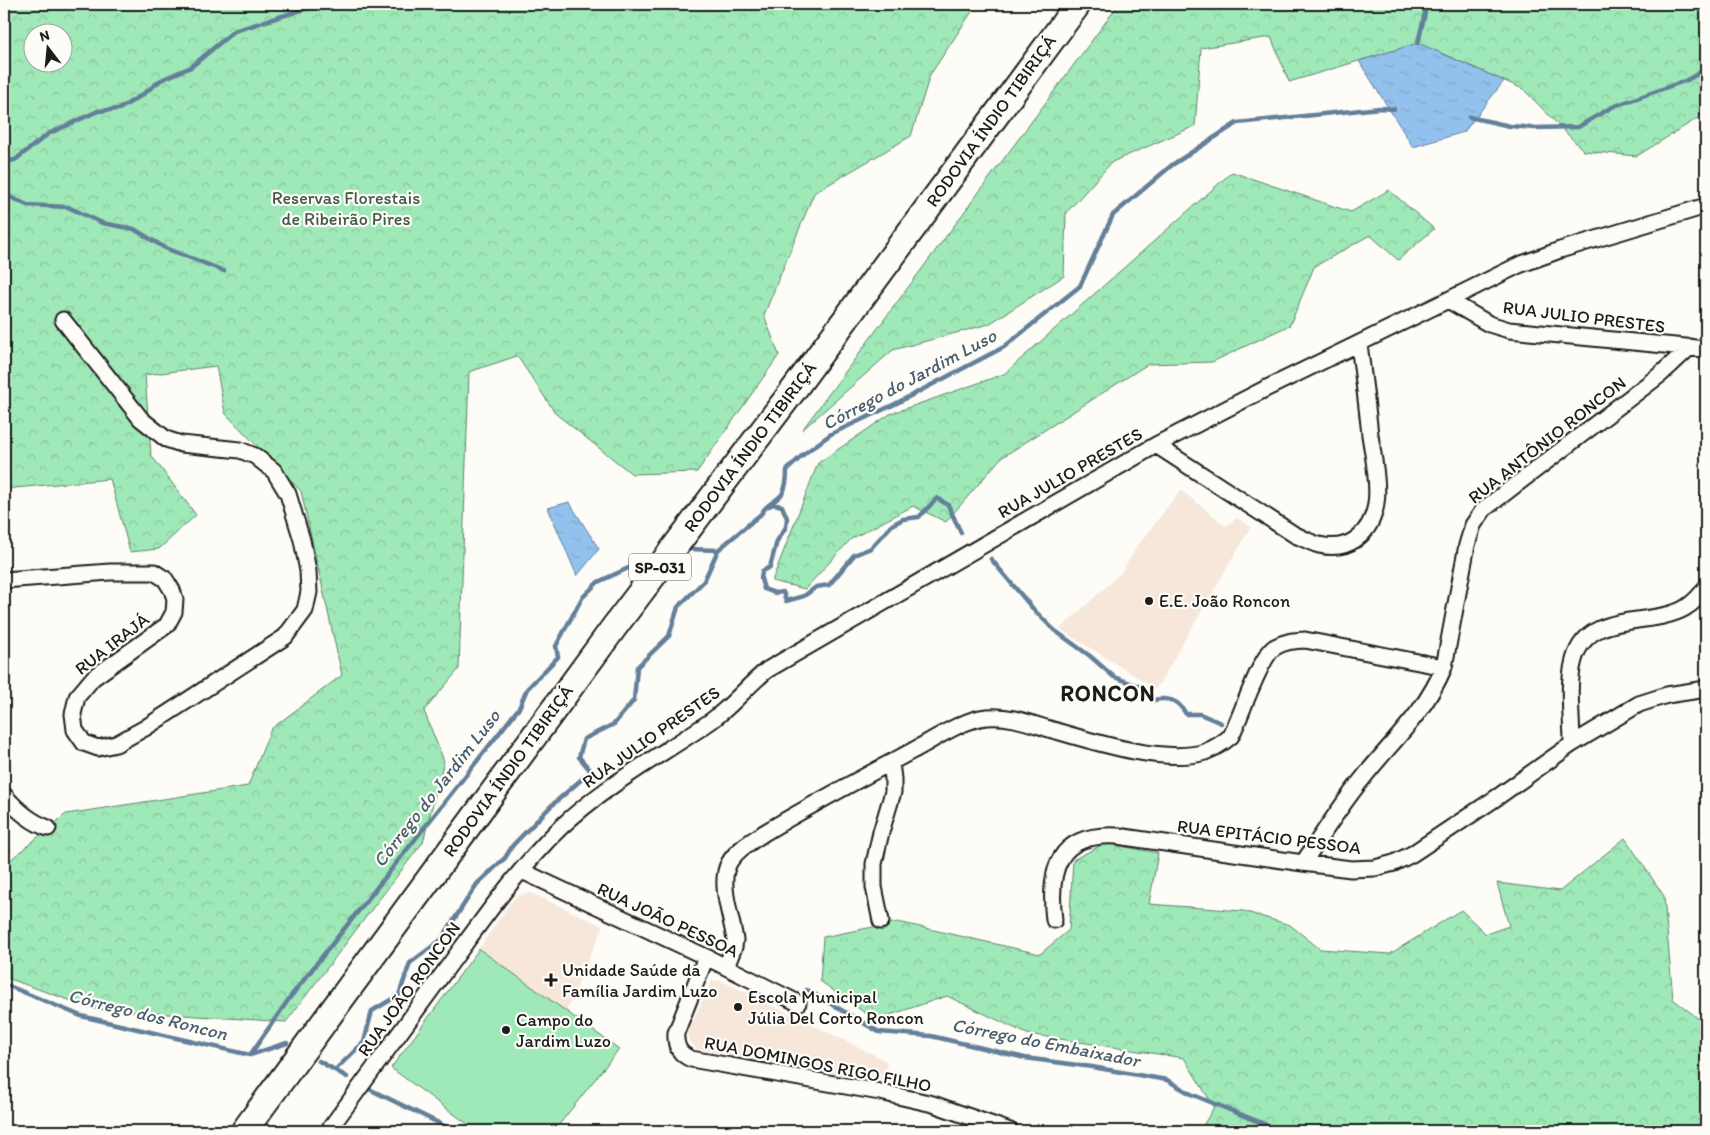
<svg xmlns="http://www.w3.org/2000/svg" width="1710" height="1135" font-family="Itim,sans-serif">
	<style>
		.built { fill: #f6e7da }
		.forest { fill: url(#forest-crowns); stroke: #5e826a; fill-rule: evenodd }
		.garden { fill: #9fe8b7; stroke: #5e826a }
		.water { fill: url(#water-ripples); stroke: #637f99 }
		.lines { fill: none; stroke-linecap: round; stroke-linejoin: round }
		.stream { stroke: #637f99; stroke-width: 4.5 }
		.minor-casing { stroke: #1c1c1c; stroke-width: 19 }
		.trunk-casing { stroke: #1c1c1c; stroke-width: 29 }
		.minor { stroke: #fdfcf7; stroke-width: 15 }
		.trunk { stroke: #fdfcf7; stroke-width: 25 }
		.poi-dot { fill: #1c1c1c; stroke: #fdfcf7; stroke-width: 2 }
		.labels { text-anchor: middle; stroke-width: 4.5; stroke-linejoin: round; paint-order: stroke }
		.shield { fill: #fdfcf7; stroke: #605f5e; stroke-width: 1 }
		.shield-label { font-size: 16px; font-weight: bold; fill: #1c1c1c }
		.street-label { font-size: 18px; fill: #1c1c1c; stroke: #fdfcf7 }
		.park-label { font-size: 18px; fill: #43594a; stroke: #fdfcf7 }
		.poi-label { font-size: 18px; fill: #1c1c1c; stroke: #fdfcf7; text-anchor: start }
		.water-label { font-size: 19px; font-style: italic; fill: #4b5e70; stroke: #fdfcf7 }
		.district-label { font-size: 22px; font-weight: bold; letter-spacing: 1px; fill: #1c1c1c; stroke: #fdfcf7 }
	</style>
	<defs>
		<pattern id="forest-crowns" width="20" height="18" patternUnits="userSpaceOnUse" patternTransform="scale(1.25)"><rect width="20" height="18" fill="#9fe8b7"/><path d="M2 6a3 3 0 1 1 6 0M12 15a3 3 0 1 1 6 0" fill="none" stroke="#88c69d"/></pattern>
		<pattern id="water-ripples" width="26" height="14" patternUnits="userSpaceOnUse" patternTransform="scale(1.25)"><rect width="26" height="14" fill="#92c1ed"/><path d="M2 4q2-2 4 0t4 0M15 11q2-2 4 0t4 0" fill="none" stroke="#7da5cb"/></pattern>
	</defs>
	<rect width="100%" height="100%" fill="#fdfcf7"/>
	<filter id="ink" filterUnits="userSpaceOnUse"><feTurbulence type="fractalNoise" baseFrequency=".02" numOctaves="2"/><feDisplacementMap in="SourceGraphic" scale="10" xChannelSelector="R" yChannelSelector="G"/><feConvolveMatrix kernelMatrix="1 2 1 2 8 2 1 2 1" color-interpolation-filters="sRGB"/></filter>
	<g filter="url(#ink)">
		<path class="built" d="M 1181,490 L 1226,526 L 1237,518 L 1251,527 L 1156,689 L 1060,629 L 1121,573 L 1138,545 Z
			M 531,893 L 603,926 L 566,1012 L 479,949 L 510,903 L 518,895 Z
			M 712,981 L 722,981 L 887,1061 L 885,1082 L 697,1049 L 690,1043 L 687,1033 Z"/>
		<path class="forest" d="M 4,4 L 977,4 L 930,75 L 911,136 L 814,193 L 764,315 L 779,355 L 697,472 L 632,474 L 556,414 L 517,356 L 469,372 L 459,669 L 424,711 L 444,761 L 423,842 L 286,1022 L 94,1009 L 4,977 L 4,865 L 66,814 L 248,786 L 271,729 L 342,675 L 301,491 L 225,413 L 216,366 L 145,375 L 151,455 L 196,515 L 159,549 L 130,552 L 110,479 L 4,489 ZM 32,32 L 62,32 L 62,62 L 32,62 Z
			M 1119,4 L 1706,4 L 1706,113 L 1637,156 L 1584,151 L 1523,89 L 1418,43 L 1289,82 L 1271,37 L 1201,48 L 1195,126 L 1112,162 L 1066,213 L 1064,276 L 989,324 L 893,350 L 802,430 Z
			M 1232,172 L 1351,212 L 1389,190 L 1434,229 L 1398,260 L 1370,235 L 1314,267 L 1290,325 L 1212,362 L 1148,364 L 1001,458 L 946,522 L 913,506 L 851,539 L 805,589 L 772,581 L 818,463 L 890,414 L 1004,374 Z
			M 1625,838 L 1664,896 L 1673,999 L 1699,1019 L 1706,1015 L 1706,1131 L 1200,1131 L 1214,1107 L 1184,1058 L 1027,1034 L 947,996 L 875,1020 L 820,981 L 823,937 L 898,922 L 1040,954 L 1069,930 L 1073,860 L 1105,843 L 1158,853 L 1149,904 L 1243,911 L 1290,925 L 1320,949 L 1390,954 L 1461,910 L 1486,934 L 1509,926 L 1497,883 L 1560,891 Z"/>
		<path class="garden" d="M 479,949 L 619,1049 L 554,1131 L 477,1131 L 391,1068 Z"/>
		<path class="water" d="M 1418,43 L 1504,81 L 1464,132 L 1413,147 L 1359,61 Z
			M 569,502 L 599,549 L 577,576 L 548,508 Z"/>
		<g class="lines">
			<path class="stream" d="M 1418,43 L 1427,4
				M 1469,117 L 1510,126 L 1535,128 L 1578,127 L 1612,107 L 1687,80 L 1706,69
				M 4,162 L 15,160 L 48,134 L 98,111 L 119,109 L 142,95 L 161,80 L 191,67 L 234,31 L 321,4
				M 4,194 L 27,205 L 68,207 L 102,223 L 134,229 L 165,248 L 224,271
				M 769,506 L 774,504 L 782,506 L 787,518 L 786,527 L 777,541 L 770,567 L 762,571 L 761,579 L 764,589 L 775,593 L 783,592 L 786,601 L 804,596 L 816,587 L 829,585 L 854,555 L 871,548 L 892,525 L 903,519 L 919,517 L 937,498 L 948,505 L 961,533
				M 686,549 L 718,550
				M 991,559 L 1034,610 L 1054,630 L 1090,656 L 1114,677 L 1139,686 L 1153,700 C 1169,697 1178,700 1186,714 L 1200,714 L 1221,723
				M 4,984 L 81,1016 L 250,1055 L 287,1043
				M 807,990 L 879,1032 L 931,1036 L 1025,1058 L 1092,1067 L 1167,1080 L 1191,1094 L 1281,1131
				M 250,1055 L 291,996 L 519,708 L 527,689 L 558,657 L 556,646 L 582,598 L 598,582 L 635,565 L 650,560
				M 319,1061 L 347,1077
				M 335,1070 L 364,1042 L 372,1011 L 399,995 L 410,963 L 441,940 L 477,884 L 505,858 L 513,845 L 551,806 L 591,771 L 579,757 L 584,739 L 614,724 L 634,700 L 637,667 L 669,636 L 678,607 L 704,581 L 718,550 L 761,514 C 766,504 776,502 782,494 C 787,487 787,477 787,470 L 805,453 L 831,434 L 893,405 L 1004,347 L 1080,286 L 1113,215 L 1172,165 L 1237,123 L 1380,108 L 1394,109
				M 367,1088 L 455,1131"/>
			<defs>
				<path id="minor" d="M 1448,300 L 1519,265 L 1560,250 L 1706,206
					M 1156,445 L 1295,535 C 1303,538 1311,543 1319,545 C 1332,548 1345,547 1356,539 C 1388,516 1375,469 1370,435 C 1367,405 1363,374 1359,344
					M 4,580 L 110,572 L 154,572 L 165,579 L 172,590 L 175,599 L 174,612 L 167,625 L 93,678 L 77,697 L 73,714 L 75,730 L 84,743 L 98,748 L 116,744 L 145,728 L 285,637 L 305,610 L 309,592 L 308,571 L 302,540 L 288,494 L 274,471 L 255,456 L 240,450 L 181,444 L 166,439 L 141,419 L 63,320
					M 1572,744 C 1572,718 1567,685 1574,660 C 1588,609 1650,628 1685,608 C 1693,603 1701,595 1706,587
					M 4,795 C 16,809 30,822 48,828
					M 1303,863 C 1322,835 1341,805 1363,778 C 1393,740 1425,713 1444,667 L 1467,545 L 1473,525 L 1484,509 L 1661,374 L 1690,347
					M 522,871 L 706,957 L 798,1003
					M 1054,920 C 1048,869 1058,833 1117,836 L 1303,863 L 1351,869 L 1375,868 L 1394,863 L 1412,854 L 1499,796 L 1572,744 L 1639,704 L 1667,695 L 1706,689
					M 881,921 L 874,887 L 874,864 L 881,832 L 893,792 L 893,779 L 891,763
					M 706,957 L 676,1033 C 675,1046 679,1054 691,1059 L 880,1092 L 933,1104 L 1010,1131
					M 726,967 L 734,947 L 735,940 C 732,918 718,883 729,863 C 736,850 752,841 764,833 C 812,804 862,778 912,751 C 933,740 963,719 987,717 C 1007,715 1027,722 1046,728 C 1088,740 1163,765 1205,752 C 1215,748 1223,743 1231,736 C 1241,717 1260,656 1275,647 C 1285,641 1294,641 1305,640 L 1444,667
					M 328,1131 C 370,1074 411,1017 453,960 C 486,915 520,867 560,828 C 605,785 660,756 711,721 C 732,706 747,686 767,670 L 1156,445 L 1265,389 L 1448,300 L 1489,324 L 1509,330 L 1706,349"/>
				<path id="trunk" d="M 244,1131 L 615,626 L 795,388 L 1078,4"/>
			</defs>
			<use href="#minor" class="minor-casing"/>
			<use href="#trunk" class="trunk-casing"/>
			<use href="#minor" class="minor"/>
			<use href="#trunk" class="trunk"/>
		</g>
	</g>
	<g class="poi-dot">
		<circle cx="1149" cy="601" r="5"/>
		<path d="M548.5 972.5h5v5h5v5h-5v5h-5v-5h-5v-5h5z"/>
		<circle cx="738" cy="1007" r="5"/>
		<circle cx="506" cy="1030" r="5"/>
	</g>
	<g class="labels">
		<rect class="shield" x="629" y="553.5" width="62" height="27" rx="4"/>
		<g class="shield-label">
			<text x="660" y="573">SP-031</text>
		</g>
		<g class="street-label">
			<text transform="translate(991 121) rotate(-54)" y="6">RODOVIA ÍNDIO TIBIRIÇÁ</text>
			<text transform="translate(1584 317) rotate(7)" y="6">RUA JULIO PRESTES</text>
			<text transform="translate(1547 440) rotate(-38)" y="6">RUA ANTÔNIO RONCON</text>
			<text transform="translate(750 447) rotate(-53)" y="6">RODOVIA ÍNDIO TIBIRIÇÁ</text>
			<text transform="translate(1070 473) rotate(-30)" y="6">RUA JULIO PRESTES</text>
			<text transform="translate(112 644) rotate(-38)" y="6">RUA IRAJÁ</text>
			<text transform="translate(651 737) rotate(-35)" y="6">RUA JULIO PRESTES</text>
			<text transform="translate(508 771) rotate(-54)" y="6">RODOVIA ÍNDIO TIBIRIÇÁ</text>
			<text transform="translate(1269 837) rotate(7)" y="6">RUA EPITÁCIO PESSOA</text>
			<text transform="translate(668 920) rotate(25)" y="6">RUA JOÃO PESSOA</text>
			<text transform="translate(409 989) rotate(-54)" y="6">RUA JOÃO RONCON</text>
			<text transform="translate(818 1064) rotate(11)" y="6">RUA DOMINGOS RIGO FILHO</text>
		</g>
		<g class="park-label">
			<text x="346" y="204">Reservas Florestais<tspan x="346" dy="21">de Ribeirão Pires</tspan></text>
		</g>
		<g class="poi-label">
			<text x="1159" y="607">E.E. João Roncon</text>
			<text x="562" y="976">Unidade Saúde da<tspan x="562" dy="21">Família Jardim Luzo</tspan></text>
			<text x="748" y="1003">Escola Municipal<tspan x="748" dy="21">Júlia Del Corto Roncon</tspan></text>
			<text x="516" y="1026">Campo do<tspan x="516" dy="21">Jardim Luzo</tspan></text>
		</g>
		<g class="water-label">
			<text transform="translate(909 379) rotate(-28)" y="7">Córrego do Jardim Luso</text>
			<text transform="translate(436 788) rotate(-52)" y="7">Córrego do Jardim Luso</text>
			<text transform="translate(148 1014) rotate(14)" y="7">Córrego dos Roncon</text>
			<text transform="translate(1046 1042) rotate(11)" y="7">Córrego do Embaixador</text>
		</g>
		<g class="district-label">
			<text x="1108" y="701">RONCON</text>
		</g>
	</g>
	<rect width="1710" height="1135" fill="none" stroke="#fdfcf7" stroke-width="20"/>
	<rect x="10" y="10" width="1690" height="1115" fill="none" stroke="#1c1c1c" stroke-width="2" filter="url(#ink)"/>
	<g transform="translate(48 48) rotate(344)"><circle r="24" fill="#fdfcf7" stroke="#a3a29f"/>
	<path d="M0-4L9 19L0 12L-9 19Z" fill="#1c1c1c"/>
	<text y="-8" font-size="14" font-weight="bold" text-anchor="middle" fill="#1c1c1c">N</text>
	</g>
</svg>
